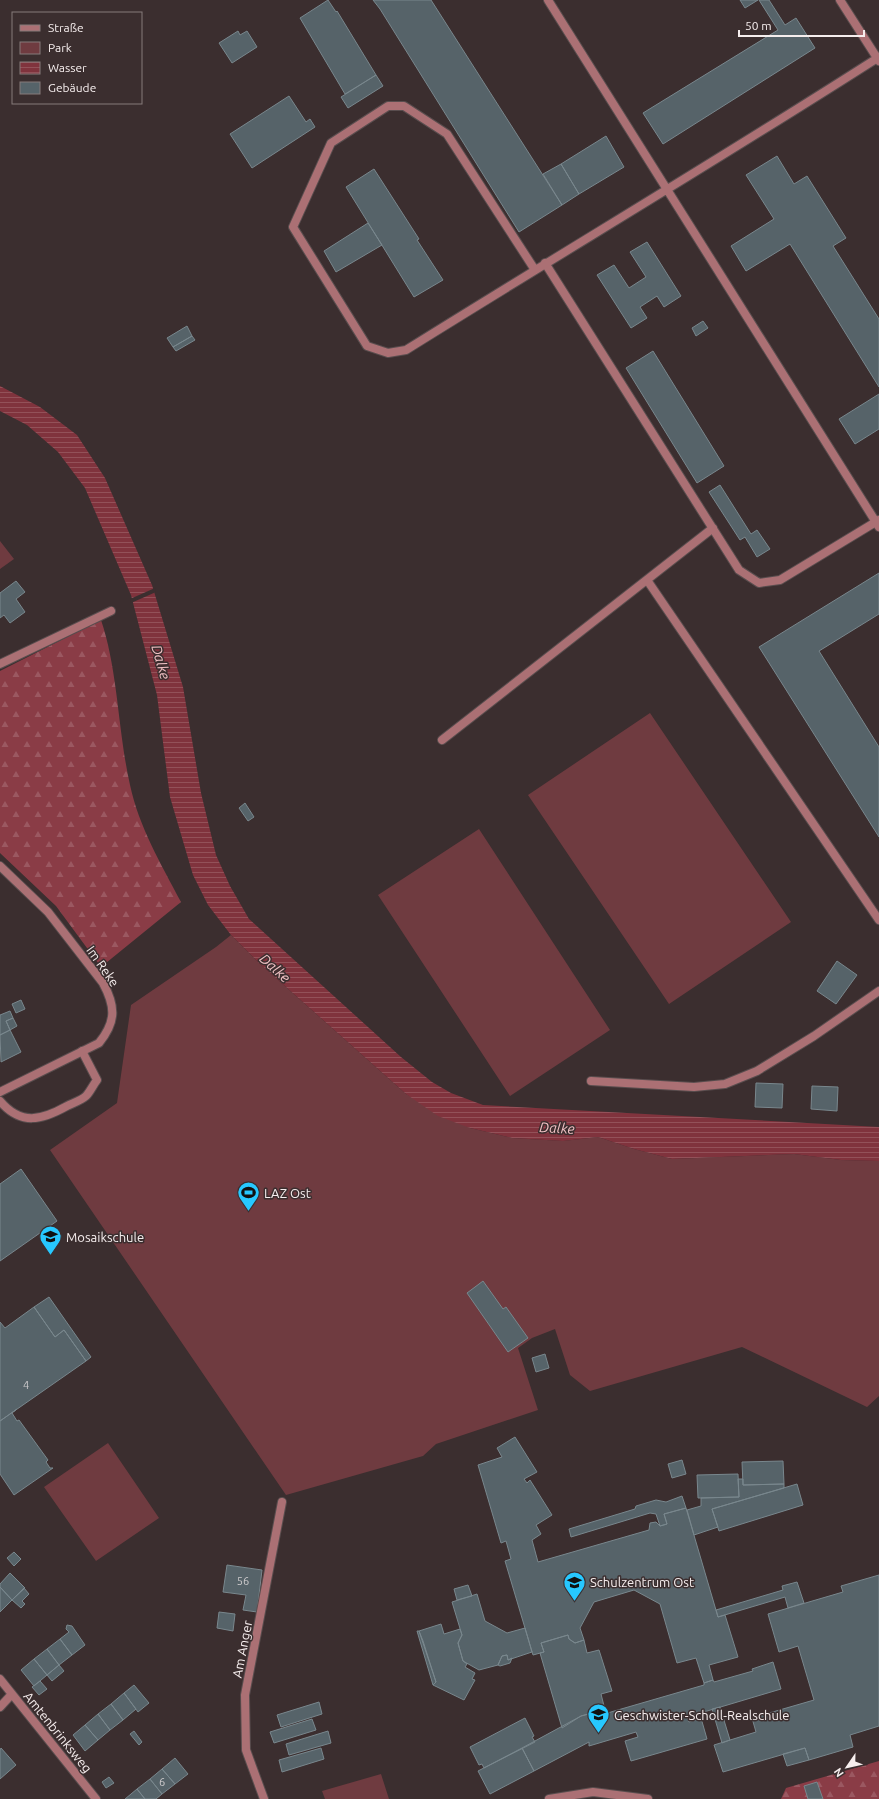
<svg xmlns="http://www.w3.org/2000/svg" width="879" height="1799" font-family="Ubuntu,sans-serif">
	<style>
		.forest { fill: url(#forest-firs) }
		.park { fill: #6f3b40 }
		.water { fill: url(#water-rules) }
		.pier { fill: #3b2e2f }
		.building { fill: #566369; stroke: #79878d }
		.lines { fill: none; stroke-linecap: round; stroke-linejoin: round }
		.service-casing { stroke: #594d4e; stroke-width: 10 }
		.minor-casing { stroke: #594d4e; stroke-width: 10 }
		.service { stroke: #ab7074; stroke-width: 8 }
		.minor { stroke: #ab7074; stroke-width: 8 }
		.labels { text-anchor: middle; stroke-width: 3; stroke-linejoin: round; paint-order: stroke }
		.number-label { font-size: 11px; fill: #cecbcd }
		.street-label { font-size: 13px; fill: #f6eeee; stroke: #3b2e2f }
		.poi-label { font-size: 13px; fill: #f6eeee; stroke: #3b2e2f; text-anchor: start }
		.water-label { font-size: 14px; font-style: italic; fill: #f2c2c5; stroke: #3b2e2f }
	</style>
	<defs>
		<pattern id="forest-firs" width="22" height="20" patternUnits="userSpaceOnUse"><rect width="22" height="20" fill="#8a3c46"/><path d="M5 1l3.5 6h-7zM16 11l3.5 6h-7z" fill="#9b5861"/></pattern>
		<pattern id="water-rules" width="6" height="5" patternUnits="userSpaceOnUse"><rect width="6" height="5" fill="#80333d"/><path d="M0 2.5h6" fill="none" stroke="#935159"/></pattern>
	</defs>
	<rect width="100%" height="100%" fill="#3b2e2f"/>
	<path class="forest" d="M 101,620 C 118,670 118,732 130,785 C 139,827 161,864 181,902 L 101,967 L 56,906 L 0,853 L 0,671 Z
		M 879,1761 L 879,1799 L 781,1799 L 786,1788 Z"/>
	<path class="park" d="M 0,541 L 14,559 L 0,569 Z
		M 650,713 L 791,922 L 669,1004 L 528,795 Z
		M 479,829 L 610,1030 L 510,1096 L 378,895 Z
		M 231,935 L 259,963 L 406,1094 L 470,1128 L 512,1138 L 563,1141 L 598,1137 L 634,1149 L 672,1159 L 794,1154 L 841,1160 L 879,1161 L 879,1396 L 867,1407 L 742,1347 L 590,1391 L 570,1375 L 555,1329 L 532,1338 L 518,1348 L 538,1410 L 436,1444 L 423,1456 L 286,1495 L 50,1150 L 117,1103 L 131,1005 L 216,947 Z
		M 108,1443 L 159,1518 L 96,1561 L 44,1487 Z
		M 381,1774 L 389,1799 L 325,1799 L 322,1791 Z"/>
	<path class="water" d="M 0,386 L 40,407 L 77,435 L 105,478 L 152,585 L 183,687 L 201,793 L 216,855 L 230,886 L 249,919 L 401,1057 L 432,1082 L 451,1093 L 483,1105 L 879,1127 L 879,1161 L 841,1160 L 794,1154 L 672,1159 L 634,1149 L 598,1137 L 563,1141 L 512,1138 L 470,1128 L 438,1116 L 406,1094 L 259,963 L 231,935 L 208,905 L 193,875 L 170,797 L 157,695 L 131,595 L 85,488 L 58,452 L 27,425 L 0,411 Z"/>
	<path class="pier" d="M 155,588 L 156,592 L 131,603 L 130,599 Z"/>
	<path class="building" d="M 328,0 L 336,12 L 337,11 L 376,75 L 345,94 L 300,18 Z
		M 373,0 L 431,0 L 562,205 L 519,232 L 380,9 Z
		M 740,0 L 758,0 L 745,8 Z
		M 759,0 L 769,0 L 785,25 L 796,18 L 815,48 L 663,144 L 643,113 L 778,30 Z
		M 238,31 L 240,35 L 247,31 L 257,47 L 232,63 L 219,43 Z
		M 376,75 L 383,86 L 348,108 L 341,97 Z
		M 289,96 L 306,122 L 310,119 L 315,127 L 252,168 L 230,134 Z
		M 606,136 L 624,167 L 579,194 L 561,164 Z
		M 777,156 L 794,184 L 807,176 L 846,238 L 833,246 L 879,319 L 879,387 L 790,244 L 746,271 L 731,246 L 774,219 L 746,175 Z
		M 561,164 L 579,194 L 562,205 L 543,174 Z
		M 374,169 L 419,239 L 417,240 L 443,280 L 414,297 L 346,187 Z
		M 368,223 L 382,245 L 336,272 L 324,251 Z
		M 647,242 L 681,296 L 664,307 L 657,296 L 640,307 L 647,318 L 631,328 L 597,275 L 614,265 L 629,288 L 646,277 L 630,252 Z
		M 703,321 L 708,328 L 696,336 L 692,328 Z
		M 187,326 L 192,336 L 173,347 L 167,338 Z
		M 192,336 L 195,340 L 176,351 L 173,347 Z
		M 653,351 L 724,466 L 697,483 L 626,368 Z
		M 879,394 L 879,429 L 855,444 L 839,419 Z
		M 720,485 L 751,534 L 757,530 L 770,549 L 757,557 L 745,537 L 740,540 L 709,492 Z
		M 879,573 L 879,614 L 819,651 L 879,747 L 879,837 L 759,647 Z
		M 16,581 L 25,592 L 16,599 L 25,612 L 10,623 L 4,615 L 0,618 L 0,593 Z
		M 245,803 L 254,817 L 248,821 L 239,808 Z
		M 837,961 L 857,975 L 836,1004 L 817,991 Z
		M 21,1000 L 25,1009 L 16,1013 L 12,1004 Z
		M 10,1011 L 13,1018 L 6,1021 L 10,1030 L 0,1035 L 0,1015 Z
		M 13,1018 L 17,1026 L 10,1030 L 6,1021 Z
		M 10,1030 L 21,1052 L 1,1062 L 0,1035 Z
		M 756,1083 L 783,1084 L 782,1108 L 755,1107 Z
		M 812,1086 L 838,1087 L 837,1111 L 811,1109 Z
		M 21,1169 L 57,1221 L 0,1261 L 0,1184 Z
		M 483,1281 L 503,1309 L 506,1307 L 528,1338 L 508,1352 L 467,1293 Z
		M 49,1297 L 91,1357 L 86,1361 L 64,1330 L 55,1337 L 34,1307 Z
		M 34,1307 L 55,1337 L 64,1330 L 86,1361 L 0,1421 L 0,1322 L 5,1328 Z
		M 545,1354 L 549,1368 L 536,1372 L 532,1358 Z
		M 17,1409 L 12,1413 L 17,1421 L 19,1420 L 48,1460 L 46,1462 L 50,1468 L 53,1468 L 14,1495 L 0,1474 L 0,1421 Z
		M 515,1437 L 537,1472 L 524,1479 L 527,1483 L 530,1480 L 552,1515 L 536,1525 L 541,1534 L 532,1540 L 538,1562 L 649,1530 L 650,1523 L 656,1522 L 660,1526 L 667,1524 L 664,1514 L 686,1508 L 718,1617 L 725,1615 L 738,1657 L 709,1665 L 713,1680 L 704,1683 L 696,1658 L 677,1663 L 660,1604 L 634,1590 L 594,1602 L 580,1628 L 584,1640 L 575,1643 L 569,1639 L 568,1635 L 541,1643 L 544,1652 L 533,1655 L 505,1561 L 511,1559 L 506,1541 L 501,1543 L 478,1465 L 502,1457 L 497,1448 Z
		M 682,1460 L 686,1474 L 672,1478 L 668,1464 Z
		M 783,1461 L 784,1484 L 743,1485 L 742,1462 Z
		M 738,1474 L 739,1497 L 698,1498 L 697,1475 Z
		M 738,1479 L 743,1479 L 743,1485 L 784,1484 L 784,1488 L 712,1509 L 718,1527 L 694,1535 L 687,1510 L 701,1506 L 701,1498 L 739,1497 Z
		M 797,1484 L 803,1505 L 719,1531 L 712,1509 Z
		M 682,1496 L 686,1508 L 664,1514 L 667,1524 L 660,1526 L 656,1514 L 650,1513 L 571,1537 L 569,1529 L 635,1509 L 636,1506 L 656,1500 L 666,1502 Z
		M 14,1552 L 21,1559 L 14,1566 L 7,1558 Z
		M 227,1565 L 262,1570 L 257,1612 L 243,1610 L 246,1595 L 223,1592 Z
		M 10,1573 L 25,1588 L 12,1600 L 0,1587 L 0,1584 Z
		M 879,1575 L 879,1726 L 850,1735 L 853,1747 L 809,1760 L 805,1748 L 723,1772 L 714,1745 L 756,1732 L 752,1718 L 814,1700 L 798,1646 L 779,1652 L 768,1614 L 843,1592 L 841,1586 Z
		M 797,1582 L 804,1603 L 788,1608 L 785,1597 L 718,1617 L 716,1610 L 783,1590 L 782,1586 Z
		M 468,1585 L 472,1596 L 457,1600 L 454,1589 Z
		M 0,1587 L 12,1600 L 0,1612 Z
		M 24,1588 L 29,1594 L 22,1601 L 25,1604 L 21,1608 L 12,1600 Z
		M 477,1594 L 485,1621 L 507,1633 L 525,1628 L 532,1652 L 508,1660 L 507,1655 L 502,1656 L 498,1665 L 479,1670 L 463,1661 L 458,1643 L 462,1635 L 452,1602 Z
		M 219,1612 L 235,1614 L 233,1631 L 217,1628 Z
		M 441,1624 L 444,1634 L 460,1629 L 462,1635 L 458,1643 L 463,1661 L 467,1664 L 465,1667 L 475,1673 L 472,1679 L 475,1680 L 464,1700 L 433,1685 L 436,1682 L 419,1631 Z
		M 67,1625 L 72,1626 L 85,1645 L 72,1655 L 60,1639 L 69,1632 L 66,1629 Z
		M 417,1631 L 419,1631 L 423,1641 L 436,1682 L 433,1685 Z
		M 568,1635 L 569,1639 L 575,1643 L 584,1640 L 587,1653 L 599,1650 L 612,1691 L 601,1694 L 605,1710 L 581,1716 L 562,1728 L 540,1653 L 544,1652 L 541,1643 Z
		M 60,1639 L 72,1655 L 59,1665 L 47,1649 Z
		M 47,1649 L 59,1665 L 47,1675 L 34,1659 Z
		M 507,1655 L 508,1660 L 512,1658 L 510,1663 L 500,1666 L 498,1665 L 502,1656 Z
		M 34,1659 L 47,1675 L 34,1686 L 21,1670 Z
		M 773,1662 L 781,1689 L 687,1717 L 689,1722 L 701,1718 L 707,1739 L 631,1761 L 625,1741 L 638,1737 L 636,1732 L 589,1746 L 589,1742 L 534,1771 L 522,1748 L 581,1716 L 602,1710 L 604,1714 L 704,1685 L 704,1683 L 713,1680 L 714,1682 L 753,1671 L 752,1669 Z
		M 59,1665 L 64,1671 L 52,1681 L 47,1675 Z
		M 40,1681 L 47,1689 L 39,1695 L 32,1687 Z
		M 134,1685 L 149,1703 L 138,1712 L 124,1693 Z
		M 124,1693 L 136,1709 L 123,1720 L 111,1704 Z
		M 319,1702 L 322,1714 L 281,1727 L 277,1715 Z
		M 111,1704 L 123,1720 L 110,1730 L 98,1714 Z
		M 720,1707 L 730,1740 L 722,1743 L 712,1709 Z
		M 98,1714 L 110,1730 L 98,1740 L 85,1725 Z
		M 525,1718 L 534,1736 L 532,1737 L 535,1742 L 484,1768 L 482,1764 L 479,1765 L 470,1747 Z
		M 312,1719 L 316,1730 L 274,1743 L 270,1732 Z
		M 85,1725 L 98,1740 L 85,1751 L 73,1735 Z
		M 134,1731 L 142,1742 L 139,1745 L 130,1734 Z
		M 328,1731 L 331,1743 L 289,1755 L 286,1744 Z
		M 1,1748 L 16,1765 L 0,1779 L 0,1750 Z
		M 321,1748 L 324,1759 L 282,1772 L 279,1760 Z
		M 522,1748 L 534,1771 L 490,1794 L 478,1771 Z
		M 805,1748 L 809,1760 L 787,1766 L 783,1754 Z
		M 175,1758 L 188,1774 L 175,1784 L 162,1769 Z
		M 162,1769 L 175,1784 L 162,1794 L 150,1779 Z
		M 109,1777 L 114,1783 L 106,1788 L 102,1782 Z
		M 150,1779 L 162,1794 L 156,1799 L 145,1799 L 137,1789 Z
		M 817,1782 L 823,1799 L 808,1799 L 804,1786 Z
		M 137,1789 L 145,1799 L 125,1799 Z"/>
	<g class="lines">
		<defs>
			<path id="service" d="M 548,0 L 879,527
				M 840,0 L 879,61
				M 545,263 L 739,570 L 759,583 L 780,580 L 879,520
				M 535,270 L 447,134 L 404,106 L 388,106 L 331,143 L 293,227 L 367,346 L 388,353 L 406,350 C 563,252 723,157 879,57
				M 647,580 L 879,920
				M 0,664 L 111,611
				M 442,740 L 713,528
				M 591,1081 L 694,1087 L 725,1084 L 757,1071 L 814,1036 L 879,991
				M 0,1101 C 21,1126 42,1120 67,1106 C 73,1103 82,1100 86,1096 C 90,1092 93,1085 97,1080 L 82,1051"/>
			<path id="minor" d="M 0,866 L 48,912 L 103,983 C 116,1007 116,1022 99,1043 L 0,1092
				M 0,1679 L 96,1799
				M 0,1707 L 12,1694
				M 264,1799 L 246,1750 L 245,1695 L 282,1502
				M 549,1799 L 593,1792 L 648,1799"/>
		</defs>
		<use href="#service" class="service-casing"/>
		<use href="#minor" class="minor-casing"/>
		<use href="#service" class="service"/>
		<use href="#minor" class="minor"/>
	</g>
	<defs>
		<symbol id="stadium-pin" viewBox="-11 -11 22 30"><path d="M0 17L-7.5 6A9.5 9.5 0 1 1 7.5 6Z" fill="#27c8ff" stroke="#3b2e2f"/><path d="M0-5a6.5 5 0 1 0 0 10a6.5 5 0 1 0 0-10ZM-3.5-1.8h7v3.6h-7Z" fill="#111"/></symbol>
		<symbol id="school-pin" viewBox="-11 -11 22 30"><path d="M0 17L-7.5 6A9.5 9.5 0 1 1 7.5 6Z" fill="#27c8ff" stroke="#3b2e2f"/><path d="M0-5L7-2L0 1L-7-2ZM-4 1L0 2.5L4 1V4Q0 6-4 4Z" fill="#111"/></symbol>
	</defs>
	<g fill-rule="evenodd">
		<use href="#stadium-pin" x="236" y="1180" width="25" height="34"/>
		<use href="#school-pin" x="38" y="1224" width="25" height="34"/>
		<use href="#school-pin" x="562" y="1570" width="25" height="34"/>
		<use href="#school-pin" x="586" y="1702" width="25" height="34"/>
	</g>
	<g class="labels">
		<g class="number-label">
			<text x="26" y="1389">4</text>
			<text x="243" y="1585">56</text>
			<text x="162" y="1786">6</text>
		</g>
		<g class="street-label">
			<text transform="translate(103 966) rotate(55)" y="5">Im Reke</text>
			<text transform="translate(242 1649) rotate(-79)" y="5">Am Anger</text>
			<text transform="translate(58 1732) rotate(51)" y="5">Amtenbrinksweg</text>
		</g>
		<g class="poi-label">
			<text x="264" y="1198">LAZ Ost</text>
			<text x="66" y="1242">Mosaikschule</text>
			<text x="590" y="1587">Schulzentrum Ost</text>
			<text x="614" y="1720">Geschwister-Scholl-Realschule</text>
		</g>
		<g class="water-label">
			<text transform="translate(161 662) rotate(74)" y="5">Dalke</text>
			<text transform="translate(275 968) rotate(42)" y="5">Dalke</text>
			<text transform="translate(557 1128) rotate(3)" y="5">Dalke</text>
		</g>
	</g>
	<rect x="12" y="12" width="130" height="92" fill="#3b2e2f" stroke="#867b7b"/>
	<rect x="20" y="25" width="20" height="6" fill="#ab7074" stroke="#867b7b"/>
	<text x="48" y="32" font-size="12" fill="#f6eeee">Straße</text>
	<rect x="20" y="42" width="20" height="12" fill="#6f3b40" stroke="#867b7b"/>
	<text x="48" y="52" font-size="12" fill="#f6eeee">Park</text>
	<rect x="20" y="62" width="20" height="12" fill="url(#water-rules)" stroke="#867b7b"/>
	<text x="48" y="72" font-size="12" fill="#f6eeee">Wasser</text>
	<rect x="20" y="82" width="20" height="12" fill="#566369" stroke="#867b7b"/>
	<text x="48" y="92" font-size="12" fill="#f6eeee">Gebäude</text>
	<g transform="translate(847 1767) rotate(236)" stroke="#3b2e2f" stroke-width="3" paint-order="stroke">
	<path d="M0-3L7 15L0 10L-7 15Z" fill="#f6eeee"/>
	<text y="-6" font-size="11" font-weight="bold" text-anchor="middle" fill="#f6eeee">N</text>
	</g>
	<path d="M739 30v6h125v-6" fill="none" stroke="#f6eeee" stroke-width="2"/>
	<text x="745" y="30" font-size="12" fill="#f6eeee" stroke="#3b2e2f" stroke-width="3" paint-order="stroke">50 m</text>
</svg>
